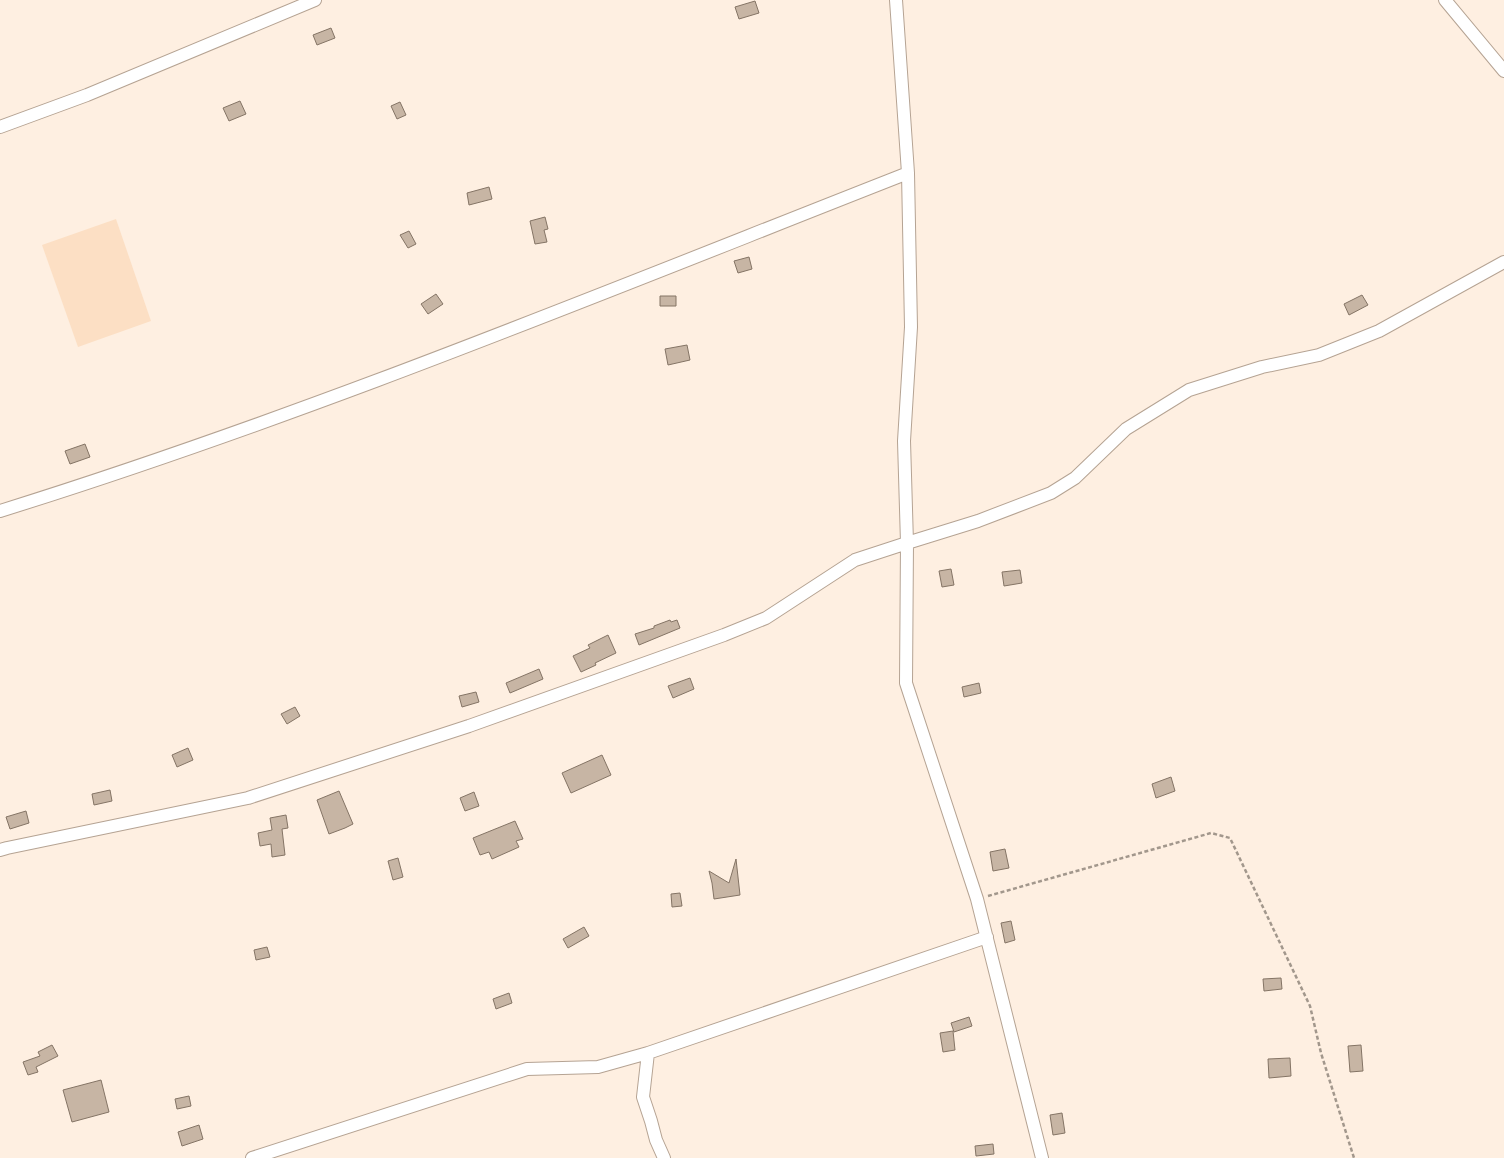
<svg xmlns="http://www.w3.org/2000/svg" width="1504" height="1158" font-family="Roboto,sans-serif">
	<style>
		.green { fill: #fcdfc4 }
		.building { fill: #c7b5a4; stroke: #847465 }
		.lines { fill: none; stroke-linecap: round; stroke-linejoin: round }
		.minor-casing { stroke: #b5a393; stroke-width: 14 }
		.path { stroke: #a2978c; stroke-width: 2.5; stroke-dasharray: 4 2.5; stroke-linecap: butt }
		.minor { stroke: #fff; stroke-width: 12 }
	</style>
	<rect width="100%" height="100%" fill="#feefe1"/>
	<path class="green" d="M 116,219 L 151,321 L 78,347 L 42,245 Z"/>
	<path class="building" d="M 755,1 L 759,13 L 739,19 L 735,7 Z
		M 331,28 L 335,38 L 317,45 L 313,35 Z
		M 240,101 L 246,114 L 229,121 L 223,108 Z
		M 400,102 L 406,115 L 397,119 L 391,106 Z
		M 489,187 L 492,199 L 469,205 L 467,193 Z
		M 545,217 L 548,229 L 544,230 L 547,242 L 535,244 L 530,221 Z
		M 409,231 L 416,244 L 408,248 L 400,235 Z
		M 749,257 L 752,269 L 738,273 L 734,261 Z
		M 436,294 L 443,304 L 428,314 L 421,304 Z
		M 1362,295 L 1368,305 L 1349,315 L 1344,304 Z
		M 660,296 L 676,296 L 676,306 L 660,306 Z
		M 687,345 L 690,360 L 668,365 L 665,349 Z
		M 85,444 L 90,457 L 70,464 L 65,451 Z
		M 951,569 L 954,585 L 942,587 L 939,571 Z
		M 1020,570 L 1022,583 L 1004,586 L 1002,572 Z
		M 670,620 L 671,622 L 677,620 L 680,628 L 639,645 L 635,634 L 654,628 L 654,626 Z
		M 608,635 L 616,653 L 595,663 L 596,665 L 581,672 L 573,656 L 590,648 L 588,645 Z
		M 539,669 L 543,679 L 510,693 L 506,683 Z
		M 690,678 L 694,689 L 673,698 L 668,686 Z
		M 979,683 L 981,693 L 964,697 L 962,687 Z
		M 476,692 L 479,702 L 462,707 L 459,696 Z
		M 295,707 L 300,716 L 287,724 L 281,714 Z
		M 188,748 L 193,760 L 177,767 L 172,755 Z
		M 602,755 L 611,775 L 571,793 L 562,773 Z
		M 1171,777 L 1175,791 L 1156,798 L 1152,784 Z
		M 110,790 L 112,801 L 94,805 L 92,794 Z
		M 339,791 L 353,824 L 345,828 L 329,834 L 317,800 Z
		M 474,792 L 479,806 L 465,811 L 460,798 Z
		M 26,811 L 29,823 L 10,829 L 6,817 Z
		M 286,815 L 288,828 L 282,829 L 285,855 L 272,857 L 271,844 L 260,846 L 258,833 L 272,830 L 270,818 Z
		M 515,821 L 523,839 L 516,841 L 519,847 L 492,859 L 489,852 L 480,855 L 473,838 Z
		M 1005,849 L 1009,868 L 993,871 L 990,852 Z
		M 398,858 L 403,877 L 393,880 L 388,861 Z
		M 736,859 L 740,895 L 714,899 L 712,883 L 709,871 L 729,883 Z
		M 680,893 L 682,906 L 672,907 L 671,894 Z
		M 1011,921 L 1015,940 L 1005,943 L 1001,923 Z
		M 584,927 L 589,936 L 568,948 L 563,939 Z
		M 267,947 L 270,957 L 256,960 L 254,950 Z
		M 1281,978 L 1282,989 L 1264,991 L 1263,979 Z
		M 509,993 L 512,1003 L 496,1009 L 493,999 Z
		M 969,1017 L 972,1026 L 954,1032 L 951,1023 Z
		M 953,1031 L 955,1050 L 943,1052 L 940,1033 Z
		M 52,1045 L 58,1056 L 36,1067 L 38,1072 L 28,1075 L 23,1062 L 40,1056 L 38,1052 Z
		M 1361,1045 L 1363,1071 L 1350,1072 L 1348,1046 Z
		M 1290,1058 L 1291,1076 L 1269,1078 L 1268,1059 Z
		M 101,1080 L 109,1112 L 72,1122 L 63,1090 Z
		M 189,1096 L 191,1106 L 177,1109 L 175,1099 Z
		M 1062,1113 L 1065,1133 L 1053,1135 L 1050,1115 Z
		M 199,1125 L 203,1139 L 182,1146 L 178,1132 Z
		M 993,1144 L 994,1154 L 976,1156 L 975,1146 Z"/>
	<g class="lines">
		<defs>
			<path id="minor" d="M 896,0 L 908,173 L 911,327 L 904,441 L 907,543 L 906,683 L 977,899 L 1042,1158
				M 1445,0 L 1504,71
				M 0,127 L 87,95 L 315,0
				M 0,511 C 308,415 607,291 908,173
				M 0,850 L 7,848 L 248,798 L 469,726 L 724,635 L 766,618 L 855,560 L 907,543 L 978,521 L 1051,493 L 1075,478 L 1126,429 L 1189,390 L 1262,367 L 1319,355 L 1379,331 L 1504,262
				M 648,1053 L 643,1097 L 651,1121 L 656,1140 L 664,1158
				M 252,1158 L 527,1069 L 598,1067 L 648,1053 L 987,937"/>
		</defs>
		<use href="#minor" class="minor-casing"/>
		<path class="path" d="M 988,896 L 1211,833 L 1230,838 L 1310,1006 L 1321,1053 L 1354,1158"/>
		<use href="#minor" class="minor"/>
	</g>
</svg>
